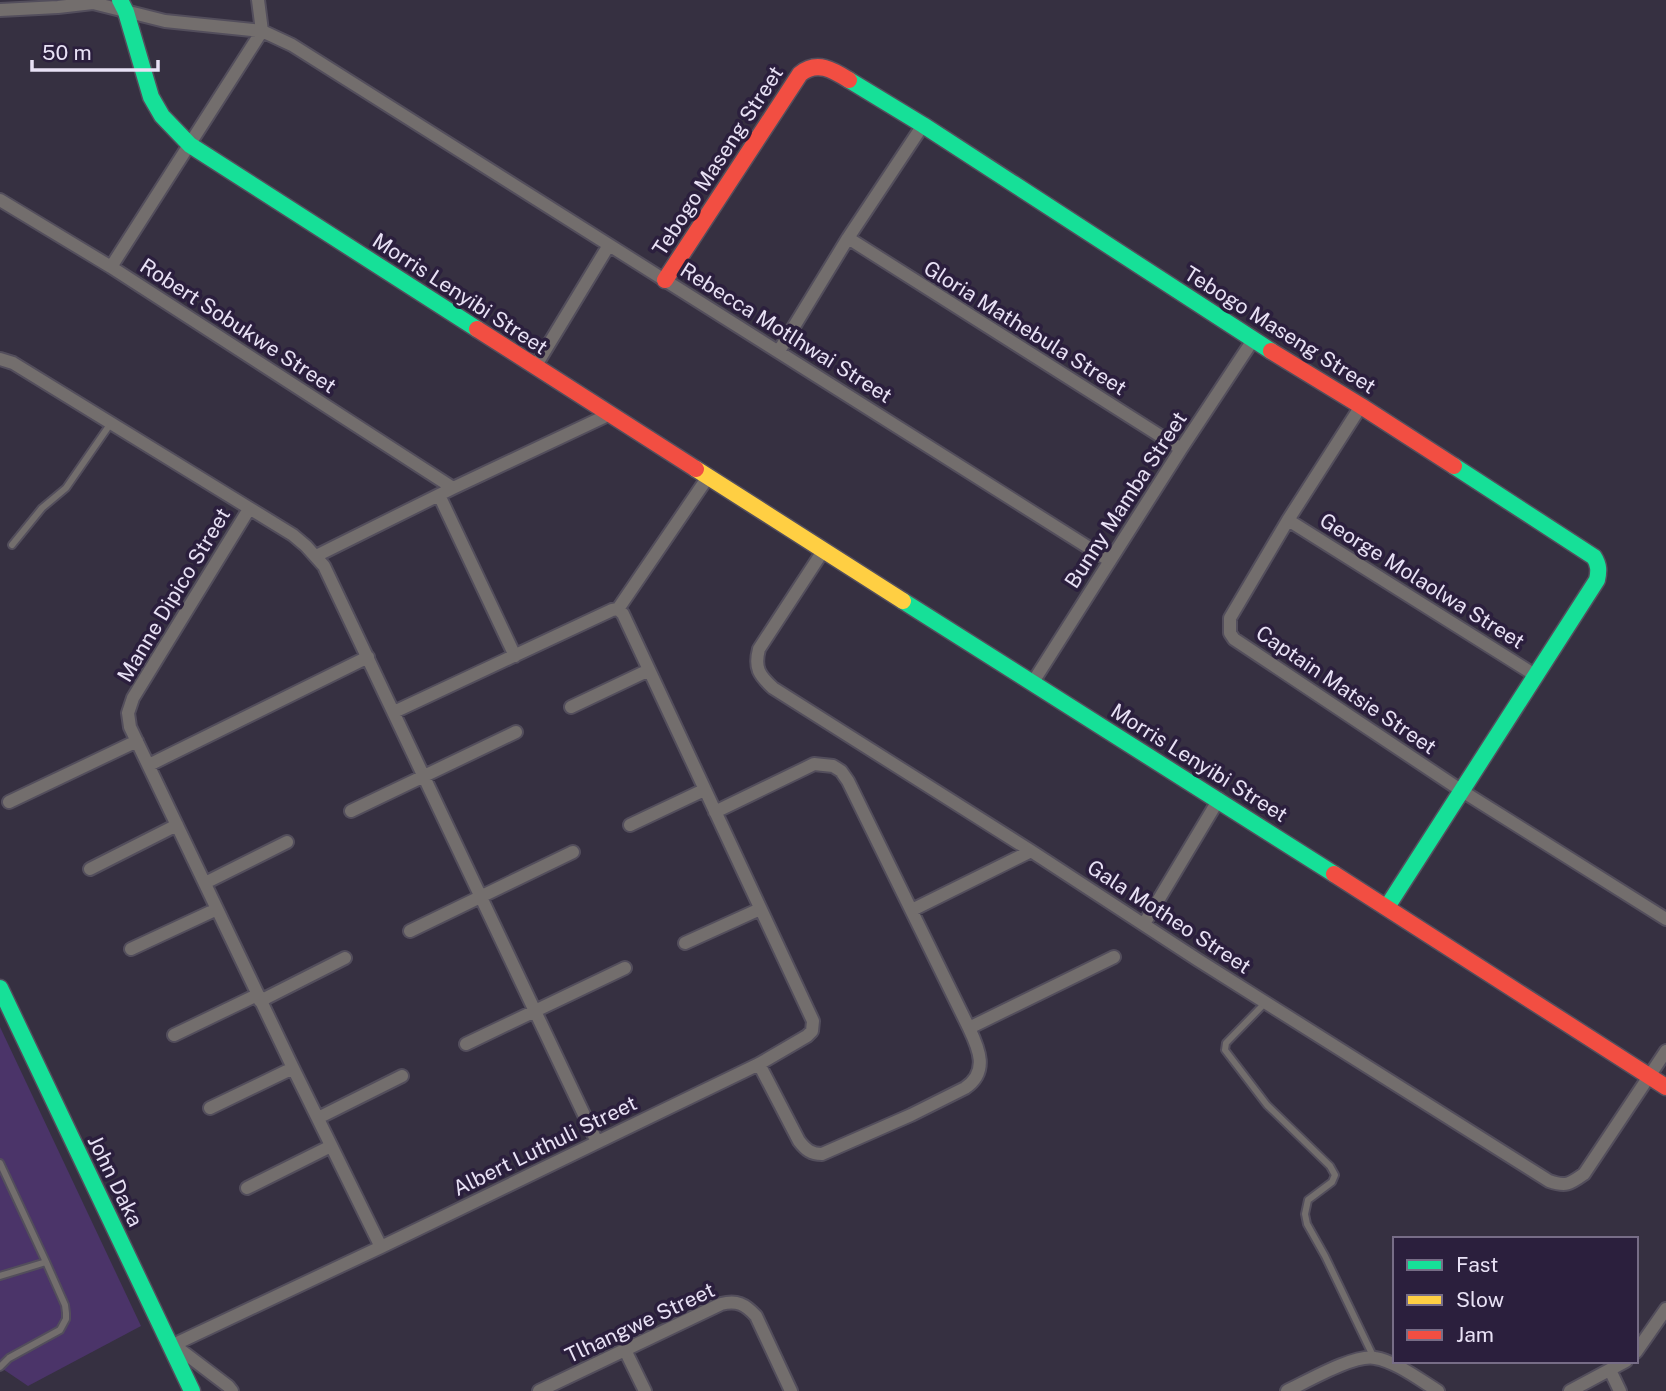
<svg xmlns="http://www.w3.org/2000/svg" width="1666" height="1391" font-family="'Public Sans',sans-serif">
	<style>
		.green { fill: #4b3469 }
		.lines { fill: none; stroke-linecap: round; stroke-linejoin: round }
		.lane-casing { stroke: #534e5c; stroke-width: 10 }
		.street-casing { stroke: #534e5c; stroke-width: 16 }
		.fast-casing { stroke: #534e5c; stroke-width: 19 }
		.slow-casing { stroke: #534e5c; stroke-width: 19 }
		.jam-casing { stroke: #534e5c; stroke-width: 19 }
		.lane { stroke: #736e6d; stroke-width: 6 }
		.street { stroke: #736e6d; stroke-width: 12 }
		.fast { stroke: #16e098; stroke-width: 16 }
		.slow { stroke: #ffcf43; stroke-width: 16 }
		.jam { stroke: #f24e42; stroke-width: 16 }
		.labels { text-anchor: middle; stroke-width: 7; stroke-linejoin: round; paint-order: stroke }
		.street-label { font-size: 21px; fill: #e8e1f5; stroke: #2b1f3d }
	</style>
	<rect width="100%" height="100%" fill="#363041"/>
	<path class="green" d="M 0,1027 L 141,1326 L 28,1386 L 0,1367 Z"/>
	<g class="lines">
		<defs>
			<path id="lane" d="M 12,545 L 42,508 L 66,488 L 111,423
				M 1265,1003 L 1226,1043 L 1225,1050 L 1267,1105 L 1330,1166 L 1335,1175 L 1332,1182 L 1308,1200 L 1305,1214 L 1307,1224 L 1325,1256 L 1374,1358
				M 0,1163 L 46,1262 L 65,1305 L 66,1313 L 66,1319 L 60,1330 L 9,1358 L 0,1367
				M 0,1276 L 46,1262"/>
			<path id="street" d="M 0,10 L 58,7 L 93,3 L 165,21 L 262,31 L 292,45 L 1110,561
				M 0,200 L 111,267 L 453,488
				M 848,238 L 1181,449
				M 111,267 L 262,31 L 258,0
				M 779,351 L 848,238 L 923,125
				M 0,359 L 13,363 L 293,535 L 306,546 L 324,566 L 597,1142
				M 535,367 L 609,245
				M 1361,406 L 1288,520 L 1230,618 L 1230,633 L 1234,639 L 1462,791 L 1666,919
				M 439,495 L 515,656
				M 249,509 L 133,698 L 128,713 L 130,727 L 293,1068 L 381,1247
				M 1288,520 L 1535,675
				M 823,551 L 759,649 C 754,668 759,675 773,688 L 1031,851 L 1198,960 L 1549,1181 C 1566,1187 1570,1184 1584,1174 L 1666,1051
				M 316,556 L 453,488 L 610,414
				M 618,609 L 708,477
				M 1033,682 L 1181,449 L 1253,340
				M 571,707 L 649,670
				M 149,765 L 368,657
				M 9,802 L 137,741
				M 351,811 L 516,732
				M 715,812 L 814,764 L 833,766 L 841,771 L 848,781 L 969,1028 C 979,1049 989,1072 965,1088 L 911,1115 L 822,1154 C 811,1154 806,1150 799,1141 L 759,1064
				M 630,825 L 704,790
				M 90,869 L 177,825
				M 205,883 L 287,842
				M 912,910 L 1031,851
				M 1144,924 L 1219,799
				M 410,931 L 573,852
				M 685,943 L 760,909
				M 131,949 L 217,909
				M 260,1001 L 345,958
				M 969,1028 L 1114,957
				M 174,1035 L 257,995
				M 466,1044 L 625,968
				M 210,1108 L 293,1068
				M 318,1118 L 402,1076
				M 247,1188 L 331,1146
				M 174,1345 L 228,1386 L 232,1391
				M 171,1346 L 381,1247 L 759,1064 L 807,1036 L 812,1031 L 813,1021 L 623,614 L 618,609 L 612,610 L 394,712
				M 625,1350 L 645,1391
				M 1636,1352 L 1666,1309
				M 1610,1370 L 1620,1391
				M 539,1391 L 721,1304 C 737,1300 745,1304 756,1316 L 791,1391
				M 1287,1391 C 1308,1381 1354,1354 1375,1358 C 1395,1361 1420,1380 1438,1391
				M 1570,1391 L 1626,1361"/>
			<path id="fast" d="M 120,0 L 126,12 L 151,97 L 162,116 L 190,145 L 477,329
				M 849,80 L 923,125 L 1271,351
				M 903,601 L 1334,874
				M 1387,907 L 1597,580 C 1599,571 1599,565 1594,557 L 1454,466
				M 0,988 L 192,1391"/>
			<path id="slow" d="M 696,469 L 903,601"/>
			<path id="jam" d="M 665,280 L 800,74 C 817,60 833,70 849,80
				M 477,329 L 696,469
				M 1271,351 L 1361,406 L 1454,466
				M 1334,874 L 1666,1087"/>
		</defs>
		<use href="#lane" class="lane-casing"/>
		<use href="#street" class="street-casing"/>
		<use href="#fast" class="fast-casing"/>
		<use href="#slow" class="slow-casing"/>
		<use href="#jam" class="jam-casing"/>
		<use href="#lane" class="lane"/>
		<use href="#street" class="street"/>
		<use href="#fast" class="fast"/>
		<use href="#slow" class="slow"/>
		<use href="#jam" class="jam"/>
	</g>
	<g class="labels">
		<g class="street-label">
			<text transform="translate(718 161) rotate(-57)" y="7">Tebogo Maseng Street</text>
			<text transform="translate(460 294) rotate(33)" y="7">Morris Lenyibi Street</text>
			<text transform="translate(238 326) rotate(33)" y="7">Robert Sobukwe Street</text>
			<text transform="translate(1025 328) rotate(32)" y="7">Gloria Mathebula Street</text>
			<text transform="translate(1280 330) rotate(32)" y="7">Tebogo Maseng Street</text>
			<text transform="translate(786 333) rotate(32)" y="7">Rebecca Motlhwai Street</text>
			<text transform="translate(1126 500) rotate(-57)" y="7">Bunny Mamba Street</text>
			<text transform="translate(1422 581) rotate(32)" y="7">George Molaolwa Street</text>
			<text transform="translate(174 595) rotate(-59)" y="7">Manne Dipico Street</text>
			<text transform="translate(1346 690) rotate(34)" y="7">Captain Matsie Street</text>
			<text transform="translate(1199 763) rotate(32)" y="7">Morris Lenyibi Street</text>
			<text transform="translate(1169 917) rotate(33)" y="7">Gala Motheo Street</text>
			<text transform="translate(545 1146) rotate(-26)" y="7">Albert Luthuli Street</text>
			<text transform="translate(115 1181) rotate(64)" y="7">John Daka</text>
			<text transform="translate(640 1323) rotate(-25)" y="7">Tlhangwe Street</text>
		</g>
	</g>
	<rect x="1393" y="1237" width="245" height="126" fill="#2b1f3d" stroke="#776d87" stroke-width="2"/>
	<rect x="1407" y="1260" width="35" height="10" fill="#16e098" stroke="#776d87" stroke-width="2"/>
	<text x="1456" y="1272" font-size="21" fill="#e8e1f5">Fast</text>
	<rect x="1407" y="1295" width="35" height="10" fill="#ffcf43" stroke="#776d87" stroke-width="2"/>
	<text x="1456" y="1307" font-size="21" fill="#e8e1f5">Slow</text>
	<rect x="1407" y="1330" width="35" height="10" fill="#f24e42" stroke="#776d87" stroke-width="2"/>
	<text x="1456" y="1342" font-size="21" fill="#e8e1f5">Jam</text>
	<path d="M32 60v10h126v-10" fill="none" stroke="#e8e1f5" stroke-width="3.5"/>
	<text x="42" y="60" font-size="21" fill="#e8e1f5" stroke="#2b1f3d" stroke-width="5" paint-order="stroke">50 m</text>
</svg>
